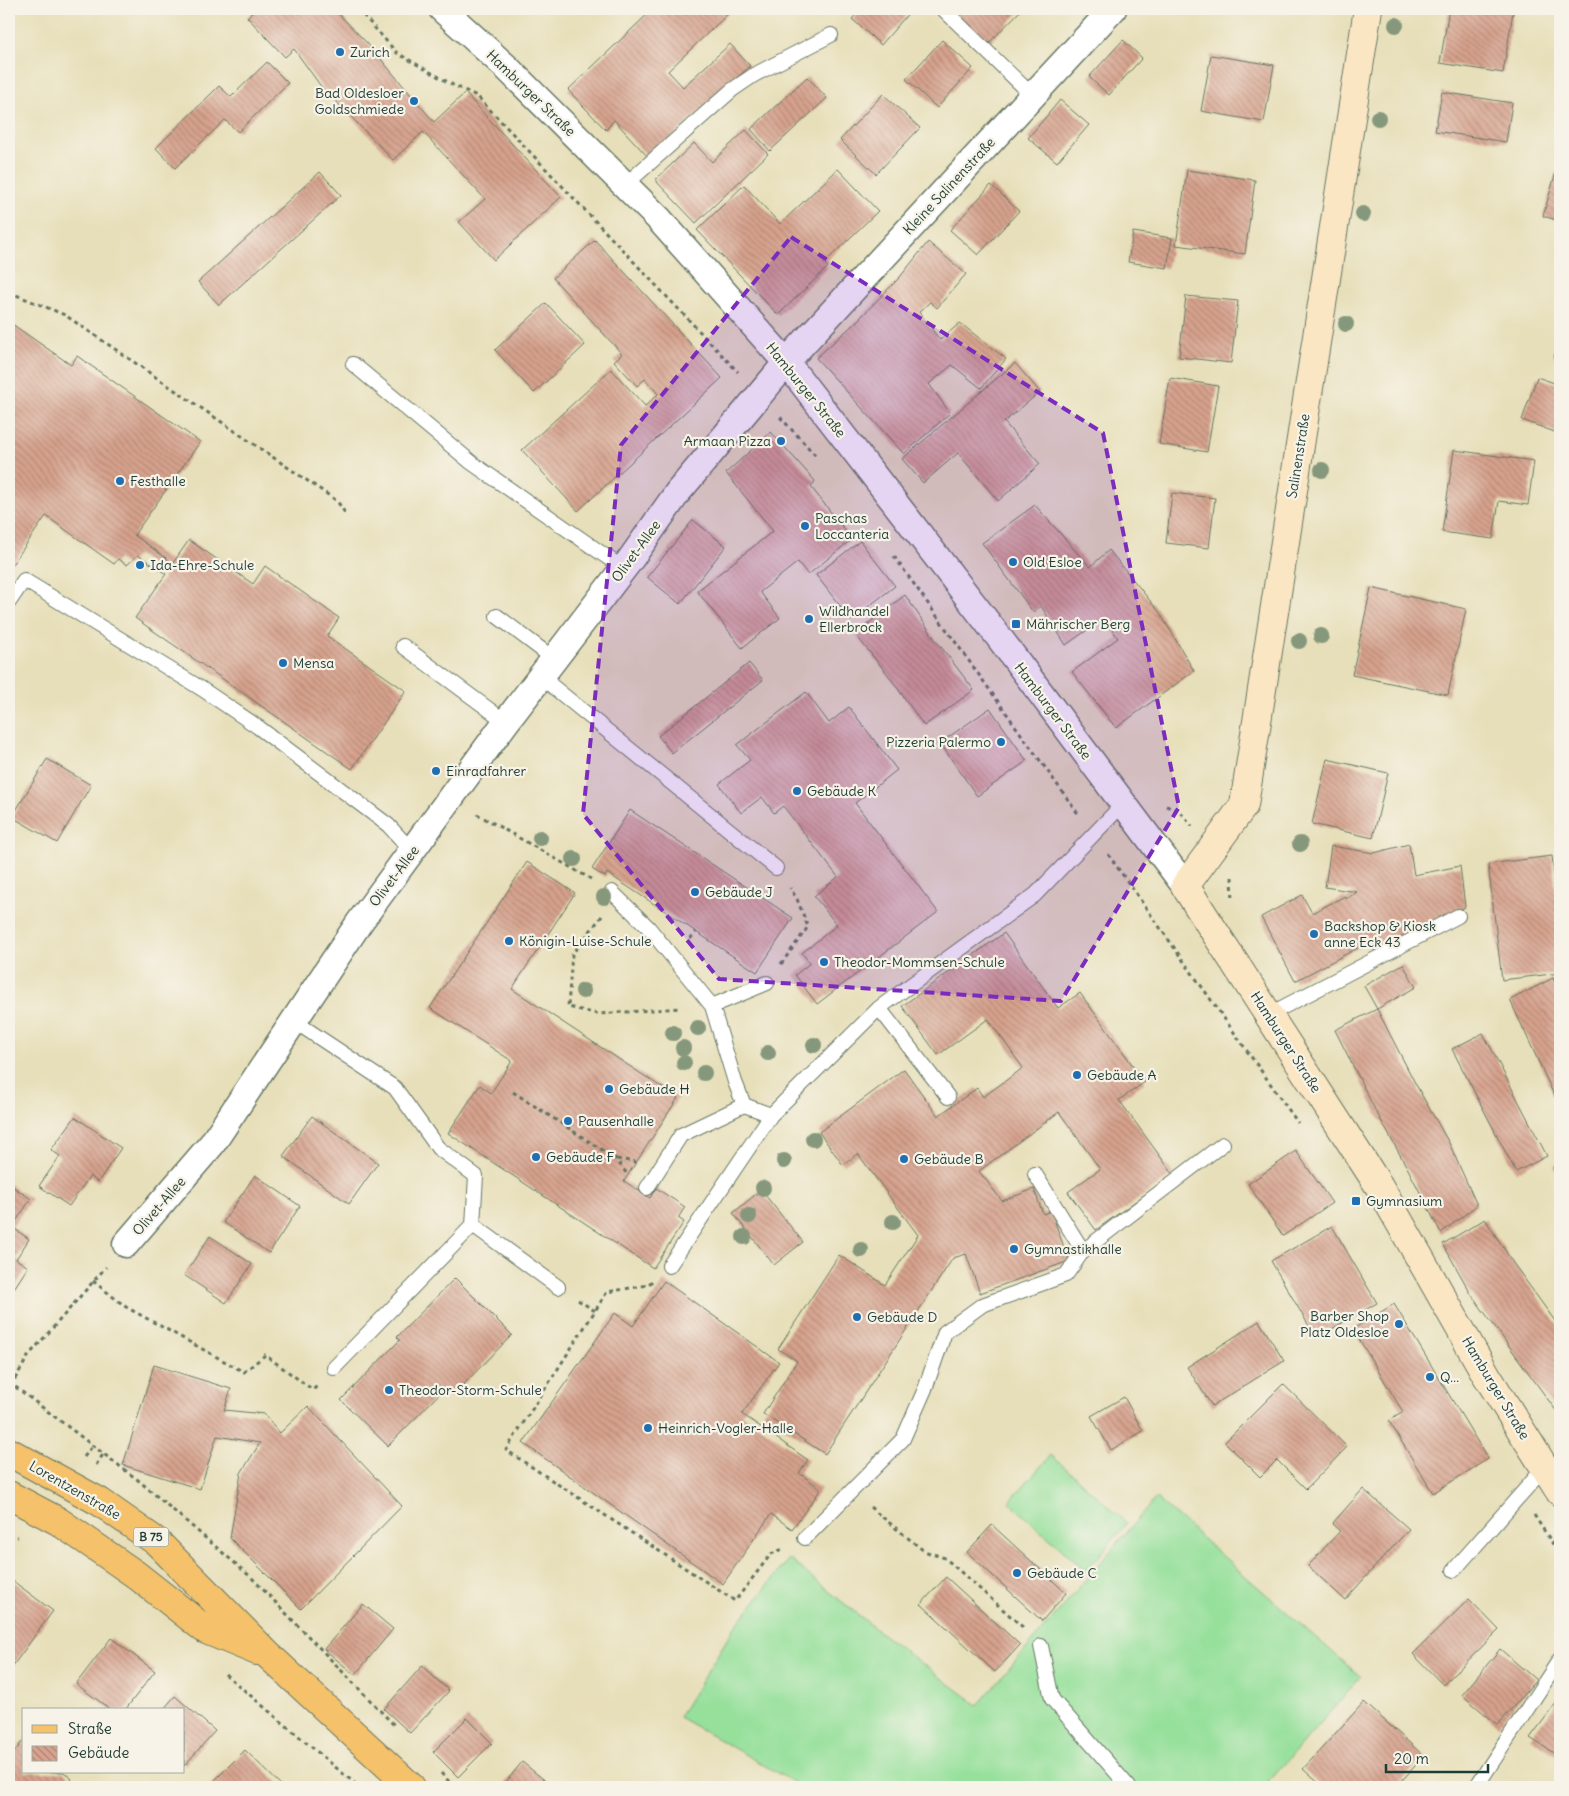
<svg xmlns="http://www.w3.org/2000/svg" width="1569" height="1796" font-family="Delius,sans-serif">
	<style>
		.grass { fill: #96e09b; stroke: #5a8e68 }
		.building { fill: url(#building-back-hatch) }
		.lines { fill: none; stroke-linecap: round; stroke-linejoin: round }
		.lane-casing { stroke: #657663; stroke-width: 16 }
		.street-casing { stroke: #657663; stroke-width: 29 }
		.secondary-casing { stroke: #657663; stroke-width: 30 }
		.primary-casing { stroke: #657663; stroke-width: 30 }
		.path { stroke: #657663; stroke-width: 3; stroke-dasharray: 4 4; stroke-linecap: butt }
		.lane { stroke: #fff; stroke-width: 14 }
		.street { stroke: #fff; stroke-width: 26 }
		.secondary { stroke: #fbe6c4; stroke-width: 28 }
		.primary { stroke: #f5c16b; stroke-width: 28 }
		.tree { fill: #86987b }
		.marked { fill: #7b2cbf; fill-opacity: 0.2; stroke: #7b2cbf; stroke-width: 4; stroke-dasharray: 10 6; stroke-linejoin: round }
		.poi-dot { fill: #1f6fb2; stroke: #f7f3e8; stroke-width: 2 }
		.labels { text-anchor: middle; stroke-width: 4.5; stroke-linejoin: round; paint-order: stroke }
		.shield { fill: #f7f3e8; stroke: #60746a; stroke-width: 1 }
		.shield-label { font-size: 12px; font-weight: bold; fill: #1f3d34 }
		.poi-label { font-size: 14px; fill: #1f3d34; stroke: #f7f3e8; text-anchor: start }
		.street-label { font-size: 14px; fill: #1f3d34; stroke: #f7f3e8 }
	</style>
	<defs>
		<pattern id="building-back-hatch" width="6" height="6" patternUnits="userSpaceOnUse" patternTransform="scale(1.25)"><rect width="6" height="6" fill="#d7a28d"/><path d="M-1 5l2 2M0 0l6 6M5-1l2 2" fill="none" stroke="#ae8574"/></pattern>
	</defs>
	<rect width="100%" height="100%" fill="#f7f3e8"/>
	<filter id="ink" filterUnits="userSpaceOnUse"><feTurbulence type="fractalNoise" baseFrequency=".02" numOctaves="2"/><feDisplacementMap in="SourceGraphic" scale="10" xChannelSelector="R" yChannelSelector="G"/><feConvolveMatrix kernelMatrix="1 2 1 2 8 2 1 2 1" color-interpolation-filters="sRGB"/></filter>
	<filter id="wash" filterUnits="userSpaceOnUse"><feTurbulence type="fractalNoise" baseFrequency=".0096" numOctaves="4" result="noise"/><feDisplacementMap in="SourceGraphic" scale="20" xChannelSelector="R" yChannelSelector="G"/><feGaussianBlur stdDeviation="1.12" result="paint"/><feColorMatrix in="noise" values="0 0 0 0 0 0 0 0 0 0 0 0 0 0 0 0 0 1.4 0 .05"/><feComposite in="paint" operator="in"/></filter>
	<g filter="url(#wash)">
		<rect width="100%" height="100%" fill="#e7dfb9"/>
		<path class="grass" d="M 1051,1455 L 1127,1523 L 1086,1571 L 1009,1502 Z
			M 1156,1498 L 1361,1677 L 1264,1787 L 802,1787 L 679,1717 L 734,1628 L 789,1559 L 882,1634 L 978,1705 Z"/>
		<g id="blocks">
			<path class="building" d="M 256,9 L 334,9 L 367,43 L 434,122 L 465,93 L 561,197 L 494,260 L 459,222 L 485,199 L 423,132 L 393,160 L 320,85 L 294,49 L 285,57 L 247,17 Z
				M 653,9 L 733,9 L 668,71 L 683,87 L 730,44 L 750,66 L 649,158 L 614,120 L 606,130 L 568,90 Z
				M 861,9 L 912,9 L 881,45 L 852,19 Z
				M 961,9 L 1022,9 L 986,46 L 954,16 Z
				M 1449,9 L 1493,9 L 1513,12 L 1503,73 L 1440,63 Z
				M 942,40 L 973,68 L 937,108 L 906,79 Z
				M 1123,40 L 1142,58 L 1109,95 L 1089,77 Z
				M 1211,55 L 1274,65 L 1264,122 L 1201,111 Z
				M 267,62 L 288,83 L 238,132 L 225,120 L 175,168 L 156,148 L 219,86 L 231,97 Z
				M 807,77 L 827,98 L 770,151 L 751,129 Z
				M 1442,92 L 1512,103 L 1506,142 L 1435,131 Z
				M 883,94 L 920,128 L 876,174 L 840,140 Z
				M 1060,100 L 1089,125 L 1057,162 L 1028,138 Z
				M 746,130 L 768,154 L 696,223 L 655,180 L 694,143 L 712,162 Z
				M 838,169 L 878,211 L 824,263 L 828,267 L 778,315 L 697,230 L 744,185 L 780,224 Z
				M 1187,170 L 1255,180 L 1245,254 L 1176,245 Z
				M 320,172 L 341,195 L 219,305 L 198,282 Z
				M 1556,172 L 1560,173 L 1560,221 L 1543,216 Z
				M 991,185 L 1019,211 L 978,255 L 950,230 Z
				M 1133,232 L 1172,238 L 1167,268 L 1128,262 Z
				M 595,240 L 722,378 L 578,511 L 522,450 L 611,369 L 645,406 L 658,394 L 645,379 L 637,386 L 614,361 L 622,354 L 553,278 Z
				M 928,242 L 966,274 L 937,308 L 930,302 L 919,312 L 940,340 L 960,323 L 1006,359 L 981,388 L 952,365 L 929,384 L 950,413 L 904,454 L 816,358 L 856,322 L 900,277 Z
				M 1186,296 L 1238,301 L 1231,363 L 1179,357 Z
				M 546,303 L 585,345 L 534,393 L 495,350 Z
				M 9,322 L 71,365 L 77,356 L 200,442 L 134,535 L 173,563 L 189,540 L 253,584 L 265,566 L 339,618 L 327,636 L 406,691 L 352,769 L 135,618 L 166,574 L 138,555 L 127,565 L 118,559 L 114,564 L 46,516 L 9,569 Z
				M 1560,338 L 1560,359 L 1554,357 Z
				M 1015,363 L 1040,392 L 1004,422 L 1040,464 L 998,501 L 958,453 L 923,483 L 902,459 Z
				M 1537,377 L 1560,385 L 1560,434 L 1522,420 Z
				M 1170,378 L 1218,386 L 1207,452 L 1159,444 Z
				M 771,432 L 815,481 L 811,487 L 852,539 L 808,575 L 798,562 L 760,592 L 780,618 L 742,648 L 697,591 L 773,531 L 726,473 Z
				M 1454,450 L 1534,461 L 1528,505 L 1499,501 L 1493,539 L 1442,532 Z
				M 1172,493 L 1215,498 L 1209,548 L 1166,543 Z
				M 1035,505 L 1090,567 L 1109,550 L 1160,613 L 1194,671 L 1116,728 L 1072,672 L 1118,638 L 1104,618 L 1066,645 L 1041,606 L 1033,612 L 982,543 Z
				M 693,520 L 726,546 L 680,604 L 647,577 Z
				M 860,541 L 895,586 L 851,620 L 816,575 Z
				M 1371,588 L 1466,609 L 1448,695 L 1352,675 Z
				M 905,595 L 935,639 L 974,690 L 924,726 L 889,676 L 855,634 Z
				M 749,663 L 763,680 L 672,753 L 658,736 Z
				M 806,692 L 829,723 L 849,707 L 897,770 L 855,803 L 938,912 L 817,1004 L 795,975 L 810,963 L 802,953 L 837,925 L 814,896 L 838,877 L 783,806 L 774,813 L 762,797 L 741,813 L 719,784 L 750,760 L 737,745 Z
				M 990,708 L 1027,761 L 977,796 L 940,743 Z
				M 47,759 L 91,785 L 57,843 L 12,817 Z
				M 1327,759 L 1388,773 L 1373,838 L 1312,824 Z
				M 630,810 L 793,918 L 757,972 L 607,873 L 605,877 L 592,869 Z
				M 1409,844 L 1414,875 L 1460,866 L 1465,907 L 1375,952 L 1369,942 L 1295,981 L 1261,917 L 1302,895 L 1312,913 L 1345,896 L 1346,899 L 1357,892 L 1325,887 L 1331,846 L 1374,853 Z
				M 1552,856 L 1560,926 L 1560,973 L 1502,980 L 1488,864 Z
				M 527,862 L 575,893 L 512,989 L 678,1098 L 624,1181 L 650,1198 L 656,1188 L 685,1207 L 678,1218 L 684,1222 L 653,1268 L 448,1133 L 480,1085 L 491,1093 L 512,1061 L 430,1008 Z
				M 1004,933 L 1058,1008 L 1080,993 L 1145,1082 L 1119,1100 L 1173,1174 L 1096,1230 L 1068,1192 L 1100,1169 L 1059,1112 L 979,1171 L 1002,1201 L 1034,1189 L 1043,1214 L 1051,1211 L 1069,1261 L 980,1293 L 966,1254 L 953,1258 L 825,1454 L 763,1414 L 797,1361 L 778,1349 L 839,1255 L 885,1285 L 918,1235 L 858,1154 L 843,1165 L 819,1132 L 904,1069 L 938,1116 L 977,1088 L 983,1097 L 1023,1068 L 988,1019 L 938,1055 L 902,1006 Z
				M 1403,964 L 1416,987 L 1377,1009 L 1364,986 Z
				M 1553,978 L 1560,993 L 1560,1108 L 1510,1000 Z
				M 1377,1009 L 1415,1083 L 1449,1143 L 1477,1205 L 1441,1233 L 1409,1171 L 1373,1106 L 1335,1030 Z
				M 1483,1033 L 1547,1156 L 1516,1172 L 1452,1049 Z
				M 312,1116 L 378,1163 L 349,1204 L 283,1156 Z
				M 75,1117 L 121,1148 L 98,1182 L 90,1176 L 69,1206 L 39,1186 L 60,1156 L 51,1150 Z
				M 1296,1151 L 1332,1203 L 1283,1236 L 1248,1184 Z
				M 1560,1163 L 1560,1179 L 1554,1166 Z
				M 255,1175 L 300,1206 L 269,1253 L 223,1222 Z
				M 9,1184 L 31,1199 L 12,1227 L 29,1239 L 16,1259 L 28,1267 L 9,1296 Z
				M 761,1190 L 803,1242 L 774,1265 L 733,1213 Z
				M 1485,1219 L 1513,1263 L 1560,1328 L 1560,1416 L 1471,1294 L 1443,1244 Z
				M 1332,1226 L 1377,1303 L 1316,1338 L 1271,1261 Z
				M 210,1236 L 252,1264 L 226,1303 L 184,1275 Z
				M 455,1278 L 512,1335 L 453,1395 L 445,1388 L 388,1446 L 341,1400 L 400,1340 L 397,1337 Z
				M 664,1281 L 779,1362 L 742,1414 L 808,1460 L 799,1473 L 821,1489 L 792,1529 L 771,1514 L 723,1584 L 523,1443 L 615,1313 L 633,1326 Z
				M 1394,1304 L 1488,1459 L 1433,1493 L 1389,1421 L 1403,1412 L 1353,1329 Z
				M 1259,1321 L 1284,1361 L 1212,1406 L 1187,1367 Z
				M 154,1365 L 231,1389 L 224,1410 L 264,1414 L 280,1433 L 308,1406 L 402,1506 L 301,1609 L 230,1538 L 241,1473 L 260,1443 L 217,1436 L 200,1489 L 123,1465 Z
				M 1283,1384 L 1347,1447 L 1306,1489 L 1277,1460 L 1260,1477 L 1225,1442 Z
				M 1124,1397 L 1143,1431 L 1111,1450 L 1091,1416 Z
				M 1363,1489 L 1409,1529 L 1345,1600 L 1308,1566 L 1340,1531 L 1332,1524 Z
				M 992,1525 L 1066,1593 L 1042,1621 L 967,1552 Z
				M 946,1577 L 1020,1645 L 995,1672 L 921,1604 Z
				M 9,1578 L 53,1611 L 9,1671 Z
				M 1469,1599 L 1499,1630 L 1443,1685 L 1413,1654 Z
				M 363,1604 L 393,1629 L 355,1675 L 324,1649 Z
				M 111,1638 L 155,1671 L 125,1710 L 111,1710 L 76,1684 Z
				M 1500,1649 L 1536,1680 L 1498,1725 L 1462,1695 Z
				M 422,1666 L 449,1691 L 410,1733 L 384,1709 Z
				M 175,1696 L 215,1731 L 184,1766 L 184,1710 L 163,1710 Z
				M 1560,1698 L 1560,1757 L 1530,1738 Z
				M 1364,1702 L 1424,1756 L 1396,1787 L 1323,1787 L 1303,1769 Z
				M 467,1718 L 492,1743 L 458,1777 L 433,1752 Z
				M 24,1740 L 24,1772 L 64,1772 L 72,1779 L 65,1787 L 9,1787 L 9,1758 Z
				M 245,1750 L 283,1787 L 208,1787 Z
				M 522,1762 L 553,1787 L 502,1787 Z"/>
		</g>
	</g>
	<g filter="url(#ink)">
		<use href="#blocks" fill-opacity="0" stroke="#657663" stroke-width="1"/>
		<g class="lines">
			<defs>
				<path id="lane" d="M 943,9 L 1033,96
					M 625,185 L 732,90 L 754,75 L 831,35
					M 353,364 L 472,463 L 624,569
					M 9,602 L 24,580 L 202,689 L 258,727 L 388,825 L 412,851
					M 497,616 L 554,659
					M 403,646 L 506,722
					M 541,677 L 776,868
					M 612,892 L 648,927 L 712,1006 L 735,1082 L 744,1105 L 771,1115
					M 712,1006 L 767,983
					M 879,1008 L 948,1097
					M 1268,1015 L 1458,916
					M 294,1021 L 395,1088 L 438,1148 L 476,1176 L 473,1225 L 558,1287
					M 1035,1174 L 1083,1251 L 1223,1144
					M 647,1188 L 681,1135 L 744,1105
					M 669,1266 L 771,1115 L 879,1008 L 1035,895 L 1123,804
					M 334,1368 L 473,1225
					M 805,1538 L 903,1439 L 925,1389 L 945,1332 L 982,1305 L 1066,1275 L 1083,1251
					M 1454,1570 L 1545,1467
					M 1041,1646 L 1052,1699 L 1129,1787
					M 1476,1787 L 1560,1659"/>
				<path id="street" d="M 442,9 L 506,67 L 658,218 L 786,362 L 998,636 L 1185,886
					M 126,1244 L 212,1144 L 359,923 L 506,722 L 630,560 L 678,492 L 798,349 L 1113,9"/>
				<path id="secondary" d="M 1368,9 L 1244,805 L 1185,886 L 1379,1186 L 1487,1376 L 1560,1492"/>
				<path id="primary" d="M 9,1452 L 100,1502 L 157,1542 L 268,1655 L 411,1787
					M 9,1495 L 58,1521 L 135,1574 L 206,1630 L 257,1651"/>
			</defs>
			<use href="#lane" class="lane-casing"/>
			<use href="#street" class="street-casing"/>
			<use href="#secondary" class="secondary-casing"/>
			<use href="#primary" class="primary-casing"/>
			<path class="path" d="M 358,9 L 397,53 L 453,85 L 477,96 L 738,372
				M 9,292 L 65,315 L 337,501 L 345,513
				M 780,417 L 818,458
				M 894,556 L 1079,815
				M 1166,806 L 1179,811 L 1192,826
				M 477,814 L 591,879
				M 1108,854 L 1298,1123
				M 1232,877 L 1233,901
				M 602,916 L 572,954 L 568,1007 L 598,1014 L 681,1008
				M 690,939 L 696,932
				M 781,964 L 808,927 L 797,899 L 790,888
				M 513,1092 L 616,1159 L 627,1174
				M 617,1159 L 636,1162
				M 93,1281 L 126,1307 L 244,1372 L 265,1355 L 313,1390 L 318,1385
				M 652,1281 L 648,1285 L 607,1292 L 506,1450 L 735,1601 L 771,1554 L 783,1549
				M 578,1300 L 595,1311
				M 9,1382 L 138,1480 L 251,1577 L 395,1726
				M 9,1394 L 12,1384 L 29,1355 L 106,1267
				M 84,1457 L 93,1445
				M 96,1465 L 104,1453
				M 870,1507 L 924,1551 L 945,1558 L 1025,1629
				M 1534,1515 L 1560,1555
				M 9,1537 L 18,1537
				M 225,1674 L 359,1787
				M 441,1773 L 454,1787"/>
			<use href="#lane" class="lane"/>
			<use href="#street" class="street"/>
			<use href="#secondary" class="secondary"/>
			<use href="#primary" class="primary"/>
		</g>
		<g class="tree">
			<circle cx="1396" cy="25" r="8"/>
			<circle cx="1378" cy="118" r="8"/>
			<circle cx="1363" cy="214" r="8"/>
			<circle cx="1346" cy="324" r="8"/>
			<circle cx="1322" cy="470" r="8"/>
			<circle cx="1321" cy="636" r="8"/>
			<circle cx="1299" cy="641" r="8"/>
			<circle cx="540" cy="838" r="8"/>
			<circle cx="1300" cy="844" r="8"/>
			<circle cx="574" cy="859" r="8"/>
			<circle cx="604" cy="897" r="8"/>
			<circle cx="583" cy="991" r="8"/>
			<circle cx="698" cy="1028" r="8"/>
			<circle cx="673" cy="1033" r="8"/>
			<circle cx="814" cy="1045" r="8"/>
			<circle cx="683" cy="1048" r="8"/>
			<circle cx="768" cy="1053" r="8"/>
			<circle cx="684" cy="1063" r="8"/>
			<circle cx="704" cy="1073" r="8"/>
			<circle cx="813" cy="1139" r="8"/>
			<circle cx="784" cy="1161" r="8"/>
			<circle cx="763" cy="1188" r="8"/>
			<circle cx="749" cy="1216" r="8"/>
			<circle cx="893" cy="1222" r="8"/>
			<circle cx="744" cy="1237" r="8"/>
			<circle cx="861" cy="1250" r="8"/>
		</g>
	</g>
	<path class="marked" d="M 791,237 L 1103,433 L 1179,807 L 1061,1001 L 719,979 L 583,814 L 621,445 Z"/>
	<g class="poi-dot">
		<circle cx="340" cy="52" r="5"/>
		<circle cx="414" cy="101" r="5"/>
		<circle cx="781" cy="441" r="5"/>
		<circle cx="120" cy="481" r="5"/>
		<circle cx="805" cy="526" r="5"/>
		<circle cx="1013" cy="562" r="5"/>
		<circle cx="140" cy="565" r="5"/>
		<circle cx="809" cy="619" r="5"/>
		<rect x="1011" y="619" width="10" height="10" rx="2.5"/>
		<circle cx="283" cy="663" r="5"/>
		<circle cx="1001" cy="742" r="5"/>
		<circle cx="436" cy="771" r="5"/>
		<circle cx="797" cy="791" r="5"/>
		<circle cx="695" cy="892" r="5"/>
		<circle cx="1314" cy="934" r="5"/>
		<circle cx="509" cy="941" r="5"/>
		<circle cx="824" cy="962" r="5"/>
		<circle cx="1077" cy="1075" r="5"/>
		<circle cx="609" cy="1089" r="5"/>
		<circle cx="568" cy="1121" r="5"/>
		<circle cx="536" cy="1157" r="5"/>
		<circle cx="904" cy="1159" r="5"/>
		<rect x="1351" y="1196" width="10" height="10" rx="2.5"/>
		<circle cx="1014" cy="1249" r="5"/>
		<circle cx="857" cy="1317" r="5"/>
		<circle cx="1399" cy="1324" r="5"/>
		<circle cx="1430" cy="1377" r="5"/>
		<circle cx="389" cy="1390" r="5"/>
		<circle cx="648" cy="1428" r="5"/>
		<circle cx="1017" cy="1573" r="5"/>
	</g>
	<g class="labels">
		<rect class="shield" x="133.5" y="1527.5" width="35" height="19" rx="4"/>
		<g class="shield-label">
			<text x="151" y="1541">B 75</text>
		</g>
		<g class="poi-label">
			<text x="350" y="57">Zurich</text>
			<text x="404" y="98" text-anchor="end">Bad Oldesloer<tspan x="404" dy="16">Goldschmiede</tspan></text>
			<text x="771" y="446" text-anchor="end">Armaan Pizza</text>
			<text x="130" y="486">Festhalle</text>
			<text x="815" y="523">Paschas<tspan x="815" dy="16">Loccanteria</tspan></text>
			<text x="1023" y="567">Old Esloe</text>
			<text x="150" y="570">Ida-Ehre-Schule</text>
			<text x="819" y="616">Wildhandel<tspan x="819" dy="16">Ellerbrock</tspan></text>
			<text x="1026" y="629">Mährischer Berg</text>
			<text x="293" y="668">Mensa</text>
			<text x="991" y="747" text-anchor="end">Pizzeria Palermo</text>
			<text x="446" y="776">Einradfahrer</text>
			<text x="807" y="796">Gebäude K</text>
			<text x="705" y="897">Gebäude J</text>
			<text x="1324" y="931">Backshop &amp; Kiosk<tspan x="1324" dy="16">anne Eck 43</tspan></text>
			<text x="519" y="946">Königin-Luise-Schule</text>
			<text x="834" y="967">Theodor-Mommsen-Schule</text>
			<text x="1087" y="1080">Gebäude A</text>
			<text x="619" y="1094">Gebäude H</text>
			<text x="578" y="1126">Pausenhalle</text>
			<text x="546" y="1162">Gebäude F</text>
			<text x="914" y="1164">Gebäude B</text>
			<text x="1366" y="1206">Gymnasium</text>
			<text x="1024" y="1254">Gymnastikhalle</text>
			<text x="1389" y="1321" text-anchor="end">Barber Shop<tspan x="1389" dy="16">Platz Oldesloe</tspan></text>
			<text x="867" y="1322">Gebäude D</text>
			<text x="1440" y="1382">Q...</text>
			<text x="399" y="1395">Theodor-Storm-Schule</text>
			<text x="658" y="1433">Heinrich-Vogler-Halle</text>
			<text x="1027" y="1578">Gebäude C</text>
		</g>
		<g class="street-label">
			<text transform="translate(531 93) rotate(44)" y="5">Hamburger Straße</text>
			<text transform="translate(949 186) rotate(-47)" y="5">Kleine Salinenstraße</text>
			<text transform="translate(806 390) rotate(51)" y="5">Hamburger Straße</text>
			<text transform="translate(1298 456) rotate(-81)" y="5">Salinenstraße</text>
			<text transform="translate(636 551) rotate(-54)" y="5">Olivet-Allee</text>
			<text transform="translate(1053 711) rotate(53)" y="5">Hamburger Straße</text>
			<text transform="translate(394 876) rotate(-53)" y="5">Olivet-Allee</text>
			<text transform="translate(1286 1042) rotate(57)" y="5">Hamburger Straße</text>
			<text transform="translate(159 1206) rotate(-49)" y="5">Olivet-Allee</text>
			<text transform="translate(1496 1388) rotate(59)" y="5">Hamburger Straße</text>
			<text transform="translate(75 1490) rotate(30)" y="5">Lorentzenstraße</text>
		</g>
	</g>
	<rect width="1569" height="1796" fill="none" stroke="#f7f3e8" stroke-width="30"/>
	<rect x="22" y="1708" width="162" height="65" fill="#f7f3e8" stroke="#a1aaa0"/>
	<rect x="32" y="1725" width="25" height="8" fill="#f5c16b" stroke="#a1aaa0"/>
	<text x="68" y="1734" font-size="15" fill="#1f3d34">Straße</text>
	<rect x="32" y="1746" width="25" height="15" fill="url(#building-back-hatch)" stroke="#a1aaa0"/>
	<text x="68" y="1758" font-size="15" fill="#1f3d34">Gebäude</text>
	<path d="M1386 1764v8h102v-8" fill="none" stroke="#1f3d34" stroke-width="2.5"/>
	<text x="1394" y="1764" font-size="15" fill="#1f3d34" stroke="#f7f3e8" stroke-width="4" paint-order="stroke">20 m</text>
</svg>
